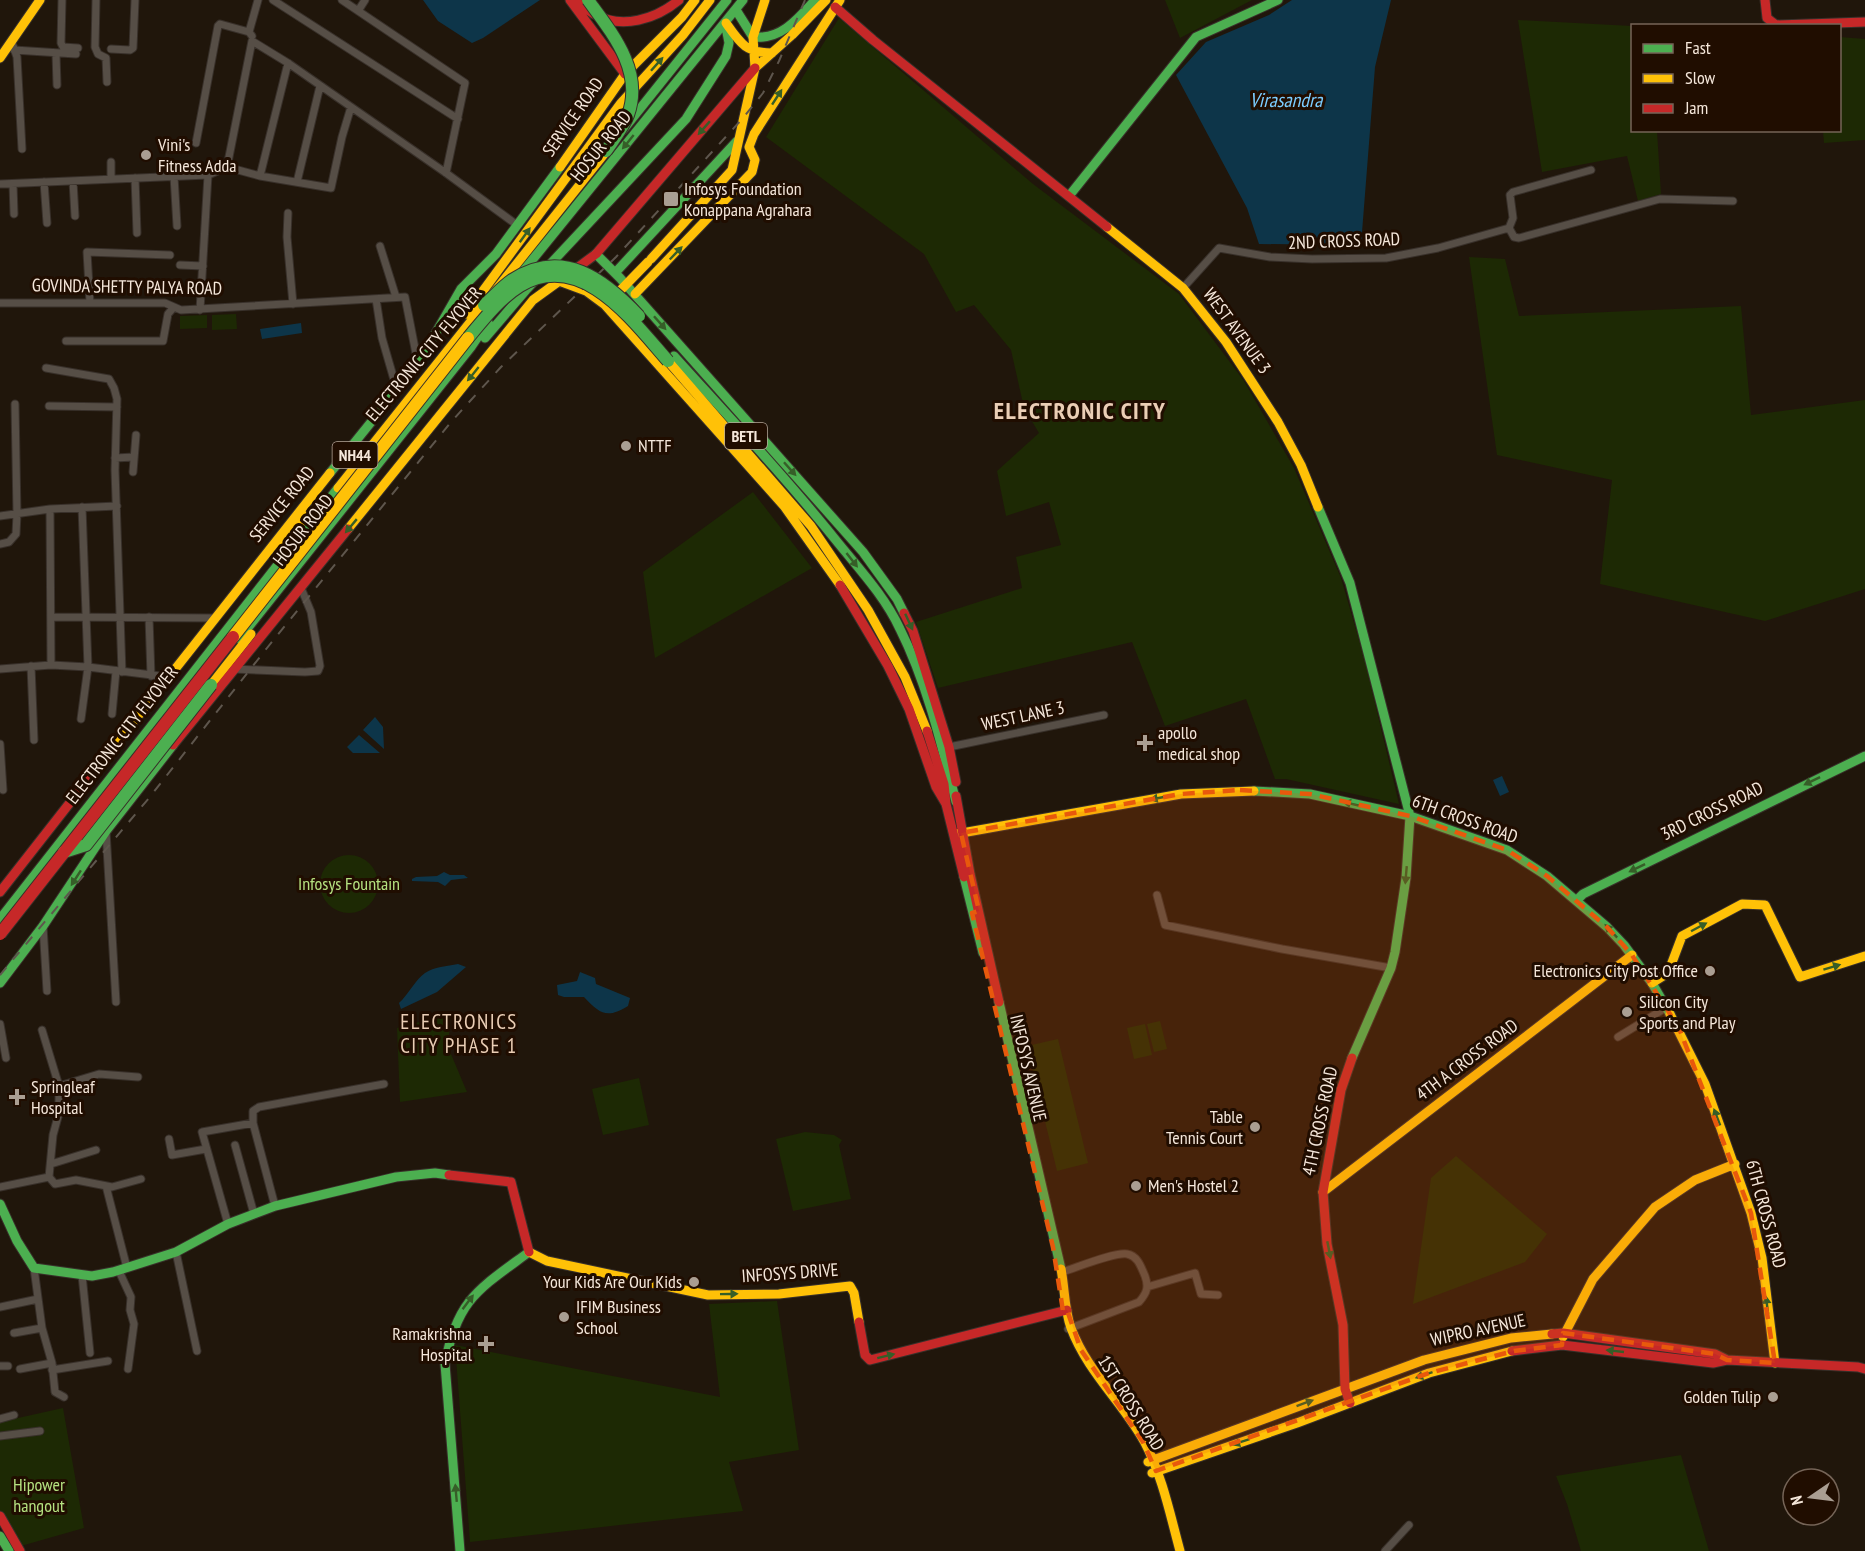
<svg xmlns="http://www.w3.org/2000/svg" width="1865" height="1551" font-family="'PT Sans Narrow',sans-serif">
	<style>
		.green { fill: #1d2904 }
		.water { fill: #0d3549 }
		.lines { fill: none; stroke-linecap: round; stroke-linejoin: round }
		.street-casing { stroke: #38302a; stroke-width: 9 }
		.fast-casing { stroke: #38302a; stroke-width: 11 }
		.slow-casing { stroke: #38302a; stroke-width: 11 }
		.jam-casing { stroke: #38302a; stroke-width: 11 }
		.street { stroke: #564e46; stroke-width: 7 }
		.fast { stroke: #4caf50; stroke-width: 9 }
		.slow { stroke: #ffc107; stroke-width: 9 }
		.jam { stroke: #c62828; stroke-width: 9 }
		.rail { stroke: #5e564d; stroke-width: 2; stroke-dasharray: 10 10; stroke-linecap: butt }
		.fast-bridge-casing { stroke: #38302a; stroke-width: 14; stroke-linecap: butt }
		.slow-bridge-casing { stroke: #38302a; stroke-width: 14; stroke-linecap: butt }
		.jam-bridge-casing { stroke: #38302a; stroke-width: 14; stroke-linecap: butt }
		.fast-bridge { stroke: #4caf50; stroke-width: 12 }
		.slow-bridge { stroke: #ffc107; stroke-width: 12 }
		.jam-bridge { stroke: #c62828; stroke-width: 12 }
		.oneway { fill: #365e28 }
		.marked { fill: #e8590c; fill-opacity: 0.2; stroke: #e8590c; stroke-width: 4.5; stroke-dasharray: 12 8; stroke-linejoin: round }
		.poi-dot { fill: #aa9e92; stroke: #200d00; stroke-width: 2 }
		.labels { text-anchor: middle; stroke-width: 6; stroke-linejoin: round; paint-order: stroke }
		.shield { fill: #200d00; stroke: #b5a699; stroke-width: 1.5 }
		.shield-label { font-size: 16px; font-weight: bold; fill: #f5e7da }
		.street-label { font-size: 18px; fill: #f5e7da; stroke: #200d00 }
		.poi-label { font-size: 18px; fill: #f5e7da; stroke: #200d00; text-anchor: start }
		.park-label { font-size: 18px; fill: #b5e280; stroke: #200d00 }
		.water-label { font-size: 20px; font-style: italic; fill: #7bcdff; stroke: #200d00 }
		.quarter-label { font-size: 21px; letter-spacing: 1.5px; fill: #eaceb5; stroke: #200d00 }
		.district-label { font-size: 24px; font-weight: bold; letter-spacing: 1.5px; fill: #eaceb5; stroke: #200d00 }
	</style>
	<rect width="100%" height="100%" fill="#20160b"/>
	<path class="green" d="M 1165,0 L 1252,0 L 1180,38 Z
		M 839,18 L 1033,184 L 1179,294 L 1244,381 L 1294,468 L 1341,578 L 1364,657 L 1399,804 L 1286,779 L 1275,779 L 1246,699 L 1165,726 L 1132,642 L 938,688 L 916,622 L 1022,588 L 1016,557 L 1061,545 L 1049,502 L 1006,516 L 997,471 L 1039,433 L 1024,408 L 1011,350 L 974,305 L 956,312 L 924,254 L 766,137 Z
		M 1518,20 L 1632,26 L 1632,130 L 1657,131 L 1661,194 L 1638,201 L 1627,156 L 1542,172 Z
		M 1840,37 L 1865,39 L 1865,140 L 1824,143 L 1823,131 L 1840,130 Z
		M 1469,257 L 1505,259 L 1519,316 L 1741,306 L 1751,415 L 1865,400 L 1865,589 L 1765,621 L 1600,584 L 1612,480 L 1497,455 Z
		M 236,314 L 237,329 L 212,330 L 212,315 Z
		M 207,315 L 207,328 L 180,329 L 180,316 Z
		M 753,492 L 812,568 L 655,658 L 643,572 Z
		M320 884a29 29 0 1 1 58 0a29 29 0 1 1-58 0Z
		M 451,1011 L 448,1047 L 467,1092 L 400,1102 L 397,1028 L 442,1016 Z
		M 1160,1021 L 1167,1049 L 1154,1052 L 1147,1024 Z
		M 1145,1024 L 1152,1055 L 1134,1059 L 1127,1028 Z
		M 1058,1039 L 1088,1163 L 1057,1171 L 1027,1046 Z
		M 639,1078 L 649,1125 L 603,1135 L 592,1089 Z
		M 805,1132 L 834,1135 L 842,1140 L 839,1145 L 851,1199 L 793,1211 L 776,1139 Z
		M 1456,1156 L 1547,1234 L 1525,1262 L 1413,1304 L 1431,1178 Z
		M 777,1301 L 799,1450 L 729,1462 L 743,1511 L 470,1542 L 455,1345 L 720,1397 L 709,1304 Z
		M 63,1408 L 84,1528 L 21,1546 L 0,1510 L 0,1422 Z
		M 1681,1455 L 1709,1551 L 1581,1551 L 1567,1504 L 1556,1476 Z"/>
	<path class="water" d="M 423,0 L 540,0 L 483,38 L 472,43 L 438,21 Z
		M 1292,0 L 1391,0 L 1375,67 L 1361,245 L 1259,244 L 1247,208 L 1176,75 L 1206,42 L 1269,15 Z
		M 301,323 L 302,333 L 262,339 L 260,329 Z
		M 375,717 L 383,727 L 384,749 L 363,730 Z
		M 359,735 L 380,753 L 353,753 L 347,747 Z
		M 1502,776 L 1509,792 L 1500,796 L 1493,780 Z
		M 444,872 L 450,875 L 464,875 L 468,878 L 451,880 L 445,886 L 438,882 L 412,881 L 412,879 L 416,877 L 437,876 Z
		M 458,964 L 466,967 L 437,992 L 401,1009 L 399,1003 C 408,995 416,979 425,973 C 434,967 447,966 458,964 Z
		M 580,972 L 595,978 L 596,984 L 630,998 L 628,1006 C 607,1019 600,1014 584,997 L 564,997 L 558,995 L 557,985 L 577,981 Z"/>
	<g class="lines">
		<defs>
			<path id="street" d="M 62,0 L 61,43 L 63,47 L 78,48
				M 96,0 L 95,47 L 98,54 L 106,58 L 107,82
				M 273,0 L 458,119
				M 342,0 L 465,83 L 446,173
				M 358,11 L 365,0
				M 252,36 L 249,32 L 258,0
				M 12,43 L 17,57 L 22,149
				M 111,49 L 130,50 L 133,48 L 135,0
				M 14,50 L 76,54
				M 56,54 L 57,85
				M 196,143 L 218,26 L 220,24 L 249,32
				M 111,162 L 111,179
				M 227,167 L 252,41 L 288,63 L 446,173 L 517,225
				M 174,176 L 177,226
				M 260,176 L 288,63
				M 135,178 L 137,233
				M 73,181 L 75,216
				M 44,182 L 47,223
				M 297,182 L 320,86
				M 0,184 L 208,175 L 227,167 L 260,176 L 331,188 L 342,137 L 351,107
				M 13,184 L 14,214
				M 288,213 L 287,237 L 293,304
				M 1509,228 L 1514,237 L 1519,238 L 1660,199 L 1733,201
				M 1509,228 L 1513,218 L 1510,195 L 1513,192 L 1591,170
				M 380,246 L 396,297
				M 180,265 L 203,266
				M 1183,288 L 1219,248 L 1270,257 L 1312,259 L 1386,258 L 1438,248 L 1509,228
				M 376,299 L 382,338 L 397,390
				M 0,303 L 165,303 L 181,310 L 405,297 L 418,364
				M 90,303 L 87,252 L 170,255
				M 200,310 L 208,175
				M 66,341 L 163,341 L 168,314 L 174,307
				M 46,368 L 109,379 L 114,388 L 117,399 L 115,470 L 122,672
				M 49,406 L 117,407
				M 115,458 L 134,457
				M 133,472 L 136,435
				M 50,509 L 51,665
				M 0,516 L 50,509 L 117,506
				M 0,544 L 9,542 L 16,534 L 17,514 L 15,404
				M 51,617 L 214,618
				M 149,617 L 151,676
				M 31,666 L 34,740
				M 0,669 L 51,665 L 88,667 L 168,677
				M 233,669 L 305,672 L 318,671 L 320,666 L 311,612 L 301,588
				M 112,714 L 116,671
				M 81,719 L 88,667 L 82,507
				M 0,744 L 3,790
				M 949,747 L 1104,715
				M 106,831 L 116,1002
				M 1157,895 L 1165,925 L 1282,949 L 1391,968
				M 43,926 L 47,991
				M 0,1024 L 6,1058
				M 42,1030 L 59,1086
				M 1618,1037 L 1667,1007
				M 169,1139 L 172,1155 L 206,1149
				M 235,1145 L 254,1214
				M 51,1164 L 96,1150
				M 49,1177 L 53,1135 L 59,1113 L 59,1086 L 99,1074 L 138,1077
				M 49,1177 L 55,1184 L 76,1180 L 112,1187 L 141,1179
				M 106,1186 L 127,1268
				M 0,1187 L 49,1177
				M 275,1206 L 253,1123 L 253,1111 L 259,1107 L 384,1084
				M 228,1224 L 202,1132 L 253,1123
				M 176,1252 L 197,1351
				M 34,1268 L 42,1328 L 52,1363 L 55,1392 L 64,1397
				M 119,1271 L 131,1297 L 130,1310 L 134,1324 L 128,1369
				M 1062,1272 C 1076,1268 1114,1252 1127,1254 C 1138,1256 1141,1267 1145,1276 C 1149,1287 1147,1293 1139,1302 L 1068,1329
				M 82,1275 L 90,1353
				M 1147,1287 L 1195,1273 L 1201,1294 L 1218,1295
				M 0,1307 L 38,1299
				M 14,1333 L 42,1328
				M 0,1366 L 8,1366
				M 20,1369 L 52,1363
				M 52,1370 L 108,1361
				M 0,1419 L 14,1415
				M 0,1436 L 40,1431
				M 1385,1551 L 1409,1525"/>
			<path id="fast" d="M 736,10 L 753,37 C 781,40 798,19 815,0
				M 623,130 L 727,0
				M 1069,196 L 1196,37 L 1278,0
				M 596,254 L 620,278 L 863,552 L 897,599 L 904,613
				M 615,273 L 737,141
				M 516,280 L 743,0
				M 485,338 L 526,290 L 686,119 L 726,56 L 729,43 L 725,22
				M 674,356 C 730,418 787,479 839,544 C 861,571 885,597 900,629 C 927,683 941,743 956,802
				M 330,473 L 418,364 L 461,289 L 496,254 L 560,167
				M 1318,507 L 1350,583 L 1410,816 L 1406,878 L 1395,952 L 1391,968 L 1352,1058
				M 239,639 L 471,347 L 488,322
				M 1254,791 L 1310,794 L 1410,816 L 1507,850 L 1547,876 L 1607,927 L 1624,945 L 1652,983 L 1670,1014
				M 964,877 L 983,953
				M 1577,900 L 1583,894 L 1865,756
				M 0,919 L 338,488
				M 0,983 L 43,926 L 106,831 L 173,745
				M 999,1002 L 1061,1269
				M 0,1204 L 17,1241 L 34,1268 L 92,1276 L 113,1272 L 176,1252 L 228,1224 L 275,1206 L 396,1177 L 435,1173 L 449,1175
				M 0,1536 L 9,1551
				M 460,1551 L 445,1364 C 457,1299 479,1289 529,1252"/>
			<path id="slow" d="M 726,23 C 740,43 746,53 772,53
				M 0,58 L 40,0
				M 755,68 L 792,35 L 826,0
				M 560,167 L 625,74 L 682,17 L 695,0
				M 1107,227 L 1183,288 L 1226,342 L 1278,422 L 1301,465 L 1318,507
				M 651,259 L 732,170 L 755,68 L 753,37 L 765,0
				M 559,281 L 586,291 L 605,305 L 784,506 L 840,585
				M 635,294 L 752,172 L 755,160 L 749,147 L 754,134 L 840,0
				M 612,299 L 648,262
				M 466,314 L 621,103 L 683,35 L 710,0
				M 668,361 L 811,526 L 868,610 L 905,677 L 927,731
				M 338,488 L 613,143
				M 348,529 L 533,300 L 562,279
				M 282,547 L 306,516
				M 211,685 L 251,634
				M 112,749 L 330,473
				M 956,834 L 1181,794 L 1254,791
				M 1652,983 L 1668,973 L 1682,936 L 1742,904 L 1765,905 L 1800,977 L 1865,956
				M 1670,1014 L 1705,1084 L 1751,1213 L 1762,1258 L 1775,1363
				M 1323,1192 L 1632,955
				M 529,1252 L 547,1261 L 708,1295 L 779,1294 L 850,1286 L 854,1293 L 859,1322
				M 1061,1269 C 1065,1289 1064,1309 1071,1328 C 1087,1371 1122,1402 1144,1441 C 1162,1475 1170,1514 1180,1551
				M 1563,1337 L 1593,1279 L 1655,1207 L 1695,1180 L 1735,1164
				M 1148,1462 L 1424,1360 L 1511,1338 L 1552,1334
				M 1152,1473 L 1297,1423 L 1429,1373 L 1512,1351"/>
			<path id="jam" d="M 570,0 L 625,74
				M 574,0 C 581,5 587,10 594,14 C 622,30 656,19 679,0
				M 1765,0 L 1767,18 L 1776,25 L 1865,22
				M 835,7 L 873,40 L 1107,227
				M 573,271 L 596,254 L 755,68
				M 840,585 L 888,666 L 909,709 L 936,787 L 946,804 L 964,877
				M 904,613 L 913,631 L 949,747 L 956,782
				M 927,731 L 944,784 L 946,804
				M 173,745 L 348,529
				M 956,796 L 970,874 L 999,1002
				M 0,892 L 112,749
				M 449,1175 L 511,1182 L 529,1252
				M 859,1322 L 865,1355 L 870,1360 L 1067,1310
				M 1552,1334 L 1563,1333 L 1715,1354 L 1727,1360 L 1858,1367 L 1865,1369
				M 1512,1351 L 1562,1345 L 1713,1363 L 1727,1360
				M 1350,1403 L 1345,1389 L 1343,1325 L 1327,1244 L 1323,1192 L 1341,1090 L 1352,1058
				M 0,1516 L 20,1551"/>
		</defs>
		<use href="#street" class="street-casing"/>
		<use href="#fast" class="fast-casing"/>
		<use href="#slow" class="slow-casing"/>
		<use href="#jam" class="jam-casing"/>
		<use href="#street" class="street"/>
		<use href="#fast" class="fast"/>
		<use href="#slow" class="slow"/>
		<use href="#jam" class="jam"/>
		<path class="rail" d="M 0,975 L 149,798 L 267,648 L 451,422 L 501,367 L 616,257 L 743,118 L 763,93 L 779,61 L 805,0"/>
		<defs>
			<path id="fast-bridge" d="M 588,0 C 612,33 644,71 628,115 C 623,128 614,139 606,151
				M 484,305 C 493,297 502,287 512,280 C 563,247 604,279 639,316
				M 468,338 C 483,320 499,299 520,286 C 581,249 632,320 668,361
				M 64,852 L 86,845 L 211,685"/>
			<path id="slow-bridge" d="M 233,637 L 468,338"/>
			<path id="jam-bridge" d="M 0,934 L 233,637"/>
		</defs>
		<use href="#fast-bridge" class="fast-bridge-casing"/>
		<use href="#slow-bridge" class="slow-bridge-casing"/>
		<use href="#jam-bridge" class="jam-bridge-casing"/>
		<use href="#fast-bridge" class="fast-bridge"/>
		<use href="#slow-bridge" class="slow-bridge"/>
		<use href="#jam-bridge" class="jam-bridge"/>
	</g>
	<defs><path id="oneway-solid" d="M-6-.8H1V-3.2L6.5 0L1 3.2V.8H-6Z" transform="scale(1.5)"/></defs>
	<g class="oneway">
		<use href="#oneway-solid" transform="translate(657 64) rotate(-48)"/>
		<use href="#oneway-solid" transform="translate(777 97) rotate(-57)"/>
		<use href="#oneway-solid" transform="translate(704 128) rotate(131)"/>
		<use href="#oneway-solid" transform="translate(628 142) rotate(129)"/>
		<use href="#oneway-solid" transform="translate(525 235) rotate(-54)"/>
		<use href="#oneway-solid" transform="translate(676 253) rotate(-46)"/>
		<use href="#oneway-solid" transform="translate(660 323) rotate(48)"/>
		<use href="#oneway-solid" transform="translate(473 374) rotate(129)"/>
		<use href="#oneway-solid" transform="translate(790 469) rotate(48)"/>
		<use href="#oneway-solid" transform="translate(351 526) rotate(130)"/>
		<use href="#oneway-solid" transform="translate(852 560) rotate(52)"/>
		<use href="#oneway-solid" transform="translate(909 622) rotate(65)"/>
		<use href="#oneway-solid" transform="translate(1812 781) rotate(154)"/>
		<use href="#oneway-solid" transform="translate(1159 798) rotate(169)"/>
		<use href="#oneway-solid" transform="translate(1352 804) rotate(-167)"/>
		<use href="#oneway-solid" transform="translate(1637 868) rotate(154)"/>
		<use href="#oneway-solid" transform="translate(1406 875) rotate(95)"/>
		<use href="#oneway-solid" transform="translate(76 878) rotate(123)"/>
		<use href="#oneway-solid" transform="translate(1699 927) rotate(-28)"/>
		<use href="#oneway-solid" transform="translate(1611 931) rotate(-133)"/>
		<use href="#oneway-solid" transform="translate(1832 967) rotate(-17)"/>
		<use href="#oneway-solid" transform="translate(1717 1117) rotate(-111)"/>
		<use href="#oneway-solid" transform="translate(1329 1250) rotate(79)"/>
		<use href="#oneway-solid" transform="translate(729 1294) rotate(-1)"/>
		<use href="#oneway-solid" transform="translate(468 1302) rotate(-53)"/>
		<use href="#oneway-solid" transform="translate(1767 1305) rotate(-97)"/>
		<use href="#oneway-solid" transform="translate(1615 1351) rotate(-174)"/>
		<use href="#oneway-solid" transform="translate(886 1356) rotate(-14)"/>
		<use href="#oneway-solid" transform="translate(1424 1375) rotate(161)"/>
		<use href="#oneway-solid" transform="translate(1305 1403) rotate(-20)"/>
		<use href="#oneway-solid" transform="translate(1241 1442) rotate(161)"/>
		<use href="#oneway-solid" transform="translate(456 1493) rotate(-95)"/>
	</g>
	<path class="marked" d="M 1240,790 L 1310,794 L 1410,816 L 1507,850 L 1547,876 L 1607,927 L 1632,955 L 1679,1028 L 1751,1213 L 1775,1363 L 1727,1360 L 1715,1354 L 1563,1333 L 1562,1345 L 1514,1351 L 1429,1373 L 1156,1471 L 1143,1442 L 1081,1350 L 1067,1310 L 1063,1311 L 1053,1247 L 972,913 L 979,911 L 961,833 L 1181,794 Z"/>
	<g class="poi-dot">
		<circle cx="146" cy="155" r="6"/>
		<rect x="663" y="191" width="16" height="16" rx="3"/>
		<circle cx="626" cy="446" r="6"/>
		<path d="M1142 734h6v6h6v6h-6v6h-6v-6h-6v-6h6z"/>
		<circle cx="1710" cy="971" r="6"/>
		<circle cx="1627" cy="1012" r="6"/>
		<path d="M14 1088h6v6h6v6h-6v6h-6v-6h-6v-6h6z"/>
		<circle cx="1255" cy="1127" r="6"/>
		<circle cx="1136" cy="1186" r="6"/>
		<circle cx="694" cy="1282" r="6"/>
		<circle cx="564" cy="1317" r="6"/>
		<path d="M483 1335h6v6h6v6h-6v6h-6v-6h-6v-6h6z"/>
		<circle cx="1773" cy="1397" r="6"/>
	</g>
	<g class="labels">
		<g class="shield">
			<rect x="725" y="423" width="42" height="26" rx="4.5"/>
			<rect x="332.5" y="442" width="45" height="26" rx="4.5"/>
		</g>
		<g class="shield-label">
			<text x="746" y="442">BETL</text>
			<text x="355" y="461">NH44</text>
		</g>
		<g class="street-label">
			<text transform="translate(573 117) rotate(-55)" y="6">SERVICE ROAD</text>
			<text transform="translate(601 146) rotate(-51)" y="6">HOSUR ROAD</text>
			<text transform="translate(1344 241) rotate(-2)" y="6">2ND CROSS ROAD</text>
			<text transform="translate(127 287) rotate(1)" y="6">GOVINDA SHETTY PALYA ROAD</text>
			<text transform="translate(1237 331) rotate(54)" y="6">WEST AVENUE 3</text>
			<text transform="translate(424 354) rotate(-50)" y="6">ELECTRONIC CITY FLYOVER</text>
			<text transform="translate(282 504) rotate(-51)" y="6">SERVICE ROAD</text>
			<text transform="translate(303 530) rotate(-52)" y="6">HOSUR ROAD</text>
			<text transform="translate(1023 716) rotate(-12)" y="6">WEST LANE 3</text>
			<text transform="translate(122 735) rotate(-52)" y="6">ELECTRONIC CITY FLYOVER</text>
			<text transform="translate(1712 811) rotate(-26)" y="6">3RD CROSS ROAD</text>
			<text transform="translate(1465 819) rotate(20)" y="6">6TH CROSS ROAD</text>
			<text transform="translate(1467 1060) rotate(-37)" y="6">4TH A CROSS ROAD</text>
			<text transform="translate(1028 1068) rotate(77)" y="6">INFOSYS AVENUE</text>
			<text transform="translate(1320 1121) rotate(-78)" y="6">4TH CROSS ROAD</text>
			<text transform="translate(1766 1214) rotate(75)" y="6">6TH CROSS ROAD</text>
			<text transform="translate(790 1273) rotate(-4)" y="6">INFOSYS DRIVE</text>
			<text transform="translate(1478 1330) rotate(-12)" y="6">WIPRO AVENUE</text>
			<text transform="translate(1131 1403) rotate(58)" y="6">1ST CROSS ROAD</text>
		</g>
		<g class="poi-label">
			<text x="158" y="151">Vini's<tspan x="158" dy="21">Fitness Adda</tspan></text>
			<text x="684" y="195">Infosys Foundation<tspan x="684" dy="21">Konappana Agrahara</tspan></text>
			<text x="638" y="452">NTTF</text>
			<text x="1158" y="739">apollo<tspan x="1158" dy="21">medical shop</tspan></text>
			<text x="1698" y="977" text-anchor="end">Electronics City Post Office</text>
			<text x="1639" y="1008">Silicon City<tspan x="1639" dy="21">Sports and Play</tspan></text>
			<text x="31" y="1093">Springleaf<tspan x="31" dy="21">Hospital</tspan></text>
			<text x="1243" y="1123" text-anchor="end">Table<tspan x="1243" dy="21">Tennis Court</tspan></text>
			<text x="1148" y="1192">Men's Hostel 2</text>
			<text x="682" y="1288" text-anchor="end">Your Kids Are Our Kids</text>
			<text x="576" y="1313">IFIM Business<tspan x="576" dy="21">School</tspan></text>
			<text x="472" y="1340" text-anchor="end">Ramakrishna<tspan x="472" dy="21">Hospital</tspan></text>
			<text x="1761" y="1403" text-anchor="end">Golden Tulip</text>
		</g>
		<g class="park-label">
			<text x="349" y="890">Infosys Fountain</text>
			<text x="39" y="1491">Hipower<tspan x="39" dy="21">hangout</tspan></text>
		</g>
		<g class="water-label">
			<text x="1286" y="107">Virasandra</text>
		</g>
		<g class="quarter-label">
			<text x="459" y="1029">ELECTRONICS<tspan x="459" dy="24">CITY PHASE 1</tspan></text>
		</g>
		<g class="district-label">
			<text x="1080" y="419">ELECTRONIC CITY</text>
		</g>
	</g>
	<rect x="1631" y="24" width="210" height="108" fill="#200d00" stroke="#756457" stroke-width="1.5"/>
	<rect x="1643" y="44" width="30" height="9" fill="#4caf50" stroke="#756457" stroke-width="1.5"/>
	<text x="1685" y="54" font-size="18" fill="#f5e7da">Fast</text>
	<rect x="1643" y="74" width="30" height="9" fill="#ffc107" stroke="#756457" stroke-width="1.5"/>
	<text x="1685" y="84" font-size="18" fill="#f5e7da">Slow</text>
	<rect x="1643" y="104" width="30" height="9" fill="#c62828" stroke="#756457" stroke-width="1.5"/>
	<text x="1685" y="114" font-size="18" fill="#f5e7da">Jam</text>
	<g transform="translate(1811 1497) rotate(256)"><circle r="28" fill="#200d00" stroke="#756457" stroke-width="1.5"/>
	<path d="M0-4.5L10 22L0 15L-10 22Z" fill="#aa9e92"/>
	<text y="-9" font-size="16" font-weight="bold" text-anchor="middle" fill="#f5e7da">N</text>
	</g>
</svg>
